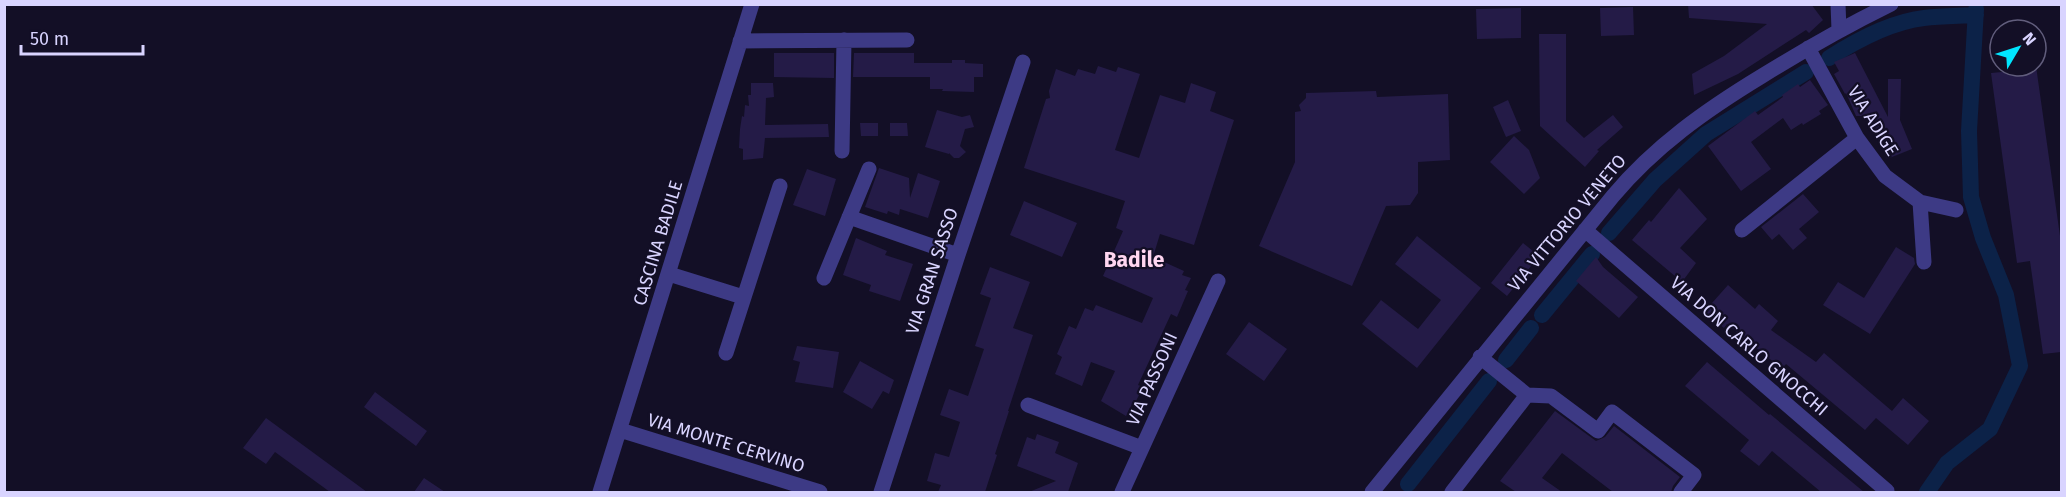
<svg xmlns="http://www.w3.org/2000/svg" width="2066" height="497" font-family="'Fira Sans',sans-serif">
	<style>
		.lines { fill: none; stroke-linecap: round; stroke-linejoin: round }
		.canal { stroke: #0c2248; stroke-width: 16 }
		.building { fill: #241b47 }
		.minor { stroke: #3d3a85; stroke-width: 15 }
		.labels { text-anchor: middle; stroke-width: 4.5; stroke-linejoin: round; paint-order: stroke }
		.street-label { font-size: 18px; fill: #d9d4ff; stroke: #130f26 }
		.quarter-label { font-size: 21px; font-weight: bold; fill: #ffd6f0; stroke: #130f26 }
	</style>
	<rect width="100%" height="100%" fill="#130f26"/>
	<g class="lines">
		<path class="canal" d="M 1829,58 C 1857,40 1890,22 1924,18 C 1941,16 1959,16 1976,15
			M 1609,233 L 1655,180 L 1706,134 L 1806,72
			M 1542,315 L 1592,254
			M 1506,360 L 1531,328
			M 1408,484 L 1489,381
			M 1927,492 L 1947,463 L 1990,429 L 2020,366 L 2006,295 L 1983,238 L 1971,197 L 1969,131 L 1976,9"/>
	</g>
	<path class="building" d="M 1688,4 L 1811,4 L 1823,20 L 1809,33 L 1806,30 L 1738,74 L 1694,95 L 1692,74 L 1724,56 L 1767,24 L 1689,18 Z
		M 1633,7 L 1634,35 L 1601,36 L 1600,8 Z
		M 1521,8 L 1521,38 L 1477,39 L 1476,9 Z
		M 1539,34 L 1566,34 L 1566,121 L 1584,138 L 1613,115 L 1623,127 L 1597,150 L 1599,151 L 1585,167 L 1540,126 Z
		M 774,53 L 834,53 L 834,78 L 774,77 Z
		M 854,53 L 914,53 L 914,63 L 952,63 L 952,60 L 965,60 L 965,63 L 983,64 L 983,77 L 974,77 L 974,92 L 942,91 L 943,89 L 930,89 L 930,77 L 853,77 Z
		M 1855,53 L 1888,117 L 1888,79 L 1901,79 L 1900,120 L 1912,149 L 1887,159 L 1870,116 L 1856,116 L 1846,93 L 1845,94 L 1834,74 L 1839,71 L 1834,62 Z
		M 1098,66 L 1116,72 L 1118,67 L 1140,74 L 1115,150 L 1139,158 L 1160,95 L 1185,103 L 1191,83 L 1216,92 L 1210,111 L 1234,120 L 1194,245 L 1160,234 L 1153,257 L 1184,271 L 1182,275 L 1191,278 L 1185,290 L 1188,291 L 1177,317 L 1171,314 L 1138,385 L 1143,387 L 1136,401 L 1134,400 L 1126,416 L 1101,401 L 1115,371 L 1091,362 L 1082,386 L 1055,374 L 1062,357 L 1057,354 L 1069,326 L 1076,329 L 1085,308 L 1093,311 L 1096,305 L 1142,323 L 1153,298 L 1103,276 L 1123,231 L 1116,228 L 1125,201 L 1024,168 L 1046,99 L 1050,98 L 1049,91 L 1056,69 L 1075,76 L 1078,69 L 1095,74 Z
		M 2001,66 L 2036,66 L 2061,243 L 2061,352 L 2043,354 L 2030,261 L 2017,263 L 1991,73 L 2002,72 Z
		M 1810,80 L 1828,105 L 1819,111 L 1821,114 L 1803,125 L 1802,123 L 1791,130 L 1783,118 L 1751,142 L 1771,169 L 1741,191 L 1708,146 L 1755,111 L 1758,115 L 1783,97 L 1782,95 L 1798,84 L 1800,87 Z
		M 751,83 L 773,83 L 774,97 L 766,98 L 765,125 L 828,124 L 829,137 L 765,138 L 763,158 L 743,160 L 743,149 L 739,148 L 740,129 L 742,116 L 744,117 L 745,105 L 749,106 L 748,95 L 751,95 Z
		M 1376,91 L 1377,97 L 1448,94 L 1450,160 L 1418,162 L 1418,193 L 1410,205 L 1386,206 L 1352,286 L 1259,246 L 1295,162 L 1295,112 L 1301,111 L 1299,105 L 1306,98 L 1306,93 Z
		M 1508,100 L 1521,131 L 1506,137 L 1493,107 Z
		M 937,110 L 962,117 L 970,115 L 974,127 L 965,129 L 960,146 L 966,152 L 959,158 L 954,158 L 949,153 L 949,154 L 925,147 Z
		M 860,123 L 878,123 L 878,136 L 861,136 Z
		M 890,123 L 907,123 L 908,136 L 890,136 Z
		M 1514,136 L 1529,150 L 1540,178 L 1524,194 L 1490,162 Z
		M 879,168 L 909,178 L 910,198 L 918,173 L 940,181 L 928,218 L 900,209 L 899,215 L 888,211 L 887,214 L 865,207 Z
		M 807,169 L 836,179 L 825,216 L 793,205 Z
		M 1679,188 L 1707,219 L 1680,248 L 1696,263 L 1682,282 L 1632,240 L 1649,220 L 1651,222 Z
		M 1803,194 L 1819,212 L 1799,229 L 1807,238 L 1793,250 L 1779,234 L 1772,240 L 1761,227 Z
		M 1024,201 L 1077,223 L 1062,257 L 1010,235 Z
		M 1417,236 L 1481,288 L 1417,368 L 1362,324 L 1381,300 L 1418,329 L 1441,300 L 1395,264 Z
		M 856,238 L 887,251 L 885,255 L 913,264 L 900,301 L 869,291 L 871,285 L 843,275 Z
		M 1523,243 L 1539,256 L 1507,296 L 1491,283 Z
		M 1896,247 L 1914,258 L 1915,264 L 1870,334 L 1823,305 L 1838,282 L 1864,298 Z
		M 1596,257 L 1603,267 L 1638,297 L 1619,318 L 1576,281 Z
		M 990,267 L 1030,282 L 1013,328 L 1033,335 L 1008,411 L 1009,411 L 995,454 L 997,455 L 985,492 L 938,492 L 941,485 L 927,481 L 935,453 L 949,457 L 960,422 L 940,415 L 949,389 L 968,396 L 984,349 L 975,346 L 991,298 L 980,294 Z
		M 1728,285 L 1755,309 L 1759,304 L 1778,321 L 1771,330 L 1816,362 L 1824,353 L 1892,411 L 1903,398 L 1929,421 L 1908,445 L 1876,418 L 1865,430 L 1786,364 L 1782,369 L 1727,324 L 1724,328 L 1704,312 Z
		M 1249,322 L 1287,349 L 1264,381 L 1226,354 Z
		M 797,346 L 839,352 L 833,388 L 795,382 L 800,362 L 793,360 Z
		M 860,361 L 894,380 L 889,394 L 883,391 L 872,409 L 843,392 Z
		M 1707,362 L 1769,415 L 1770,414 L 1864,492 L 1821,492 L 1772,451 L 1759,466 L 1740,451 L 1749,440 L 1685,386 Z
		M 375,392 L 427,431 L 416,446 L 364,407 Z
		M 1555,411 L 1596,441 L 1605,437 L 1614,426 L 1680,477 L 1673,486 L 1671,492 L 1613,492 L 1562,453 L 1542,478 L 1562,492 L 1516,492 L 1500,481 Z
		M 266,418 L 367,492 L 330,492 L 275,452 L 266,464 L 243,448 Z
		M 1037,434 L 1059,442 L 1055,453 L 1078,463 L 1068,492 L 1029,492 L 1056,481 L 1017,466 L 1027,437 L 1035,440 Z
		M 424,478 L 445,492 L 414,492 Z"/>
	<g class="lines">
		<path class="minor" d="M 1838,4 L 1839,30
			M 740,41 L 907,40
			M 1808,48 L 1857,138 L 1885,176 L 1920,202 L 1956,210
			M 842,151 L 844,40
			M 1920,202 L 1924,262
			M 849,217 L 958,255
			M 1585,230 L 1887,491
			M 1742,230 L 1857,138
			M 669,274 L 743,297
			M 824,278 L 869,169
			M 726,353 L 780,186
			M 1480,357 L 1527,395 L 1551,396 L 1598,431 L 1612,412 L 1694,475 L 1681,492
			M 1028,405 L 1142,448
			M 620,430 L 820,492
			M 600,492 L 752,4
			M 881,492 L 958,255 L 1023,62
			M 1122,492 L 1218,281
			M 1372,492 L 1613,196 C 1655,146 1706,110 1762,76 C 1804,50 1846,26 1891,4
			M 1452,492 L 1527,395"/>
	</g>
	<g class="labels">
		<g class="street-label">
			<text transform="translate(1873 121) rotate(58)" y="6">VIA ADIGE</text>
			<text transform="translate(1567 223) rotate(-50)" y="6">VIA VITTORIO VENETO</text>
			<text transform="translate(658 243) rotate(-73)" y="6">CASCINA BADILE</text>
			<text transform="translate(932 271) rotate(-72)" y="6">VIA GRAN SASSO</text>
			<text transform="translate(1749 346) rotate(41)" y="6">VIA DON CARLO GNOCCHI</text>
			<text transform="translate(1152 379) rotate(-66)" y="6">VIA PASSONI</text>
			<text transform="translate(726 443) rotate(17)" y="6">VIA MONTE CERVINO</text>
		</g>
		<g class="quarter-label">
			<text x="1134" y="267">Badile</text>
		</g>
	</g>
	<rect width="2066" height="497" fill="none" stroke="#d9d4ff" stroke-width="12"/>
	<g transform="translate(2018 48) rotate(51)"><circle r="28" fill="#130f26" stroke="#625e7d" stroke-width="1.5"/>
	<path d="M0-4.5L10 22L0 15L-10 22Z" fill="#00e5ff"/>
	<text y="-9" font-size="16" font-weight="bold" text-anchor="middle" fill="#d9d4ff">N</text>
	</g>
	<path d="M21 45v9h122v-9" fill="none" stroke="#d9d4ff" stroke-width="3"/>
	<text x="30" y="45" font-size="18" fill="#d9d4ff" stroke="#130f26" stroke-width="4.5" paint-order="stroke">50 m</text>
</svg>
